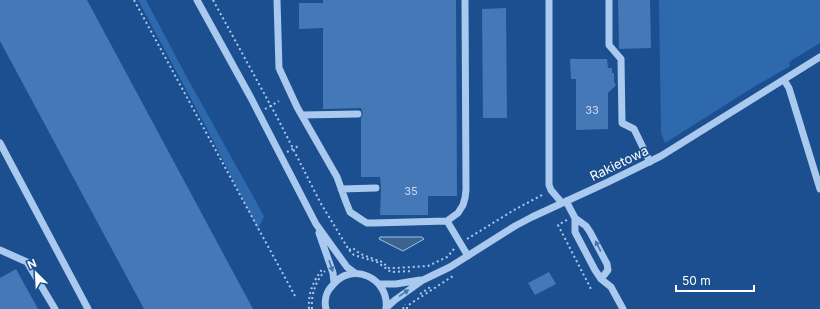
<svg xmlns="http://www.w3.org/2000/svg" width="820" height="309" font-family="Inter,sans-serif">
	<style>
		.green { fill: #2e69ad }
		.water { fill: #3c6290; stroke: #9cc4f0 }
		.building { fill: #4478b7 }
		.lines { fill: none; stroke-linecap: round; stroke-linejoin: round }
		.path { stroke: #a9c9ee; stroke-width: 2; stroke-dasharray: 2 3; stroke-linecap: butt }
		.minor { stroke: #a9c9ee; stroke-width: 7 }
		.oneway { fill: #4674ac }
		.labels { text-anchor: middle; stroke-width: 3.5; stroke-linejoin: round; paint-order: stroke }
		.number-label { font-size: 11px; fill: #d0dded }
		.street-label { font-size: 13px; fill: #fff; stroke: #1b4f8f }
	</style>
	<rect width="100%" height="100%" fill="#1b4f8f"/>
	<path class="green" d="M 138,0 L 146,0 L 184,72 L 264,216 L 258,229 L 206,127 Z
		M 659,0 L 820,0 L 820,43 L 789,62 L 790,66 L 752,88 L 665,143 L 661,133 Z"/>
	<path class="water" d="M 380,237 L 422,237 L 424,239 L 403,251 L 379,239 Z"/>
	<path class="building" d="M 0,0 L 87,0 L 253,309 L 144,309 L 0,41 Z
		M 323,0 L 456,0 L 457,196 L 428,196 L 428,215 L 380,215 L 381,188 L 380,177 L 361,177 L 361,118 L 363,114 L 361,108 L 323,109 L 323,28 L 299,29 L 299,3 L 323,3 Z
		M 618,0 L 650,0 L 651,48 L 619,49 Z
		M 506,8 L 507,118 L 483,118 L 482,9 Z
		M 570,59 L 607,59 L 608,68 L 612,68 L 612,73 L 614,73 L 614,82 L 616,85 L 608,93 L 608,129 L 576,130 L 576,79 L 571,79 Z
		M 16,269 L 38,309 L 0,309 L 0,278 Z
		M 549,272 L 556,284 L 535,295 L 528,283 Z"/>
	<g class="lines">
		<path class="path" d="M 134,0 L 295,296
			M 213,0 L 277,117 L 320,202 L 349,250 L 354,255 L 377,262 L 391,272 L 413,271
			M 265,109 L 279,101
			M 287,152 L 300,145
			M 567,220 L 558,225 L 591,289
			M 467,239 L 514,210 L 544,194
			M 349,250 L 353,248 L 356,251 L 363,255 L 382,262 L 389,268 L 396,268 L 428,266 L 447,257 L 454,249
			M 420,294 L 432,286
			M 309,309 C 308,292 313,282 323,268
			M 312,309 C 311,295 315,282 325,271
			M 403,309 L 405,304
			M 407,309 L 407,307 L 410,304 L 453,276"/>
		<path class="minor" d="M 197,0 L 251,98 L 316,224 L 347,267 L 355,273
			M 277,0 L 279,68 L 297,107 L 337,177 L 346,202 L 350,212 L 362,220 L 367,223 L 373,223 L 447,221 L 458,213 L 463,205 L 465,198 L 466,190 L 465,0
			M 549,0 L 549,185 L 551,190 L 562,203
			M 609,0 L 609,45 L 621,59 L 622,123 L 634,129 L 650,162
			M 784,80 L 789,88 L 820,189
			M 302,115 L 358,114
			M 0,143 L 88,309
			M 341,189 L 376,188
			M 566,201 L 575,218 L 586,226 L 590,232 L 607,264 L 608,270 L 601,279
			M 575,218 L 575,232 L 595,270 L 601,279 L 611,287 L 623,309
			M 447,221 L 468,256
			M 319,233 L 333,273 L 334,282
			M 0,250 L 27,262 L 55,309
			M 379,284 L 396,284 L 420,280
			M 386,308 L 395,300 L 423,280 L 450,267 L 515,226 L 532,217 L 608,182 L 661,156 L 820,57
			M 326,309 C 324,301 326,292 332,286 C 351,260 390,278 386,309"/>
	</g>
	<defs><path id="oneway-solid" d="M-6-.8H1V-3.2L6.5 0L1 3.2V.8H-6Z"/></defs>
	<g class="oneway">
		<use href="#oneway-solid" transform="translate(598 246) rotate(-118)"/>
		<use href="#oneway-solid" transform="translate(331 266) rotate(71)"/>
		<use href="#oneway-solid" transform="translate(404 293) rotate(-35)"/>
	</g>
	<g class="labels">
		<g class="number-label">
			<text x="592" y="114">33</text>
			<text x="411" y="195">35</text>
		</g>
		<g class="street-label">
			<text transform="translate(619 163) rotate(-26)" y="5">Rakietowa</text>
		</g>
	</g>
	<g transform="translate(36 273) rotate(336)" stroke="#1b4f8f" stroke-width="3" paint-order="stroke">
	<path d="M0-3L7 15L0 10L-7 15Z" fill="#ffffff"/>
	<text y="-6" font-size="11" font-weight="bold" text-anchor="middle" fill="#ffffff">N</text>
	</g>
	<path d="M676 285v6h78v-6" fill="none" stroke="#ffffff" stroke-width="2"/>
	<text x="682" y="285" font-size="12" fill="#ffffff" stroke="#1b4f8f" stroke-width="3" paint-order="stroke">50 m</text>
</svg>
